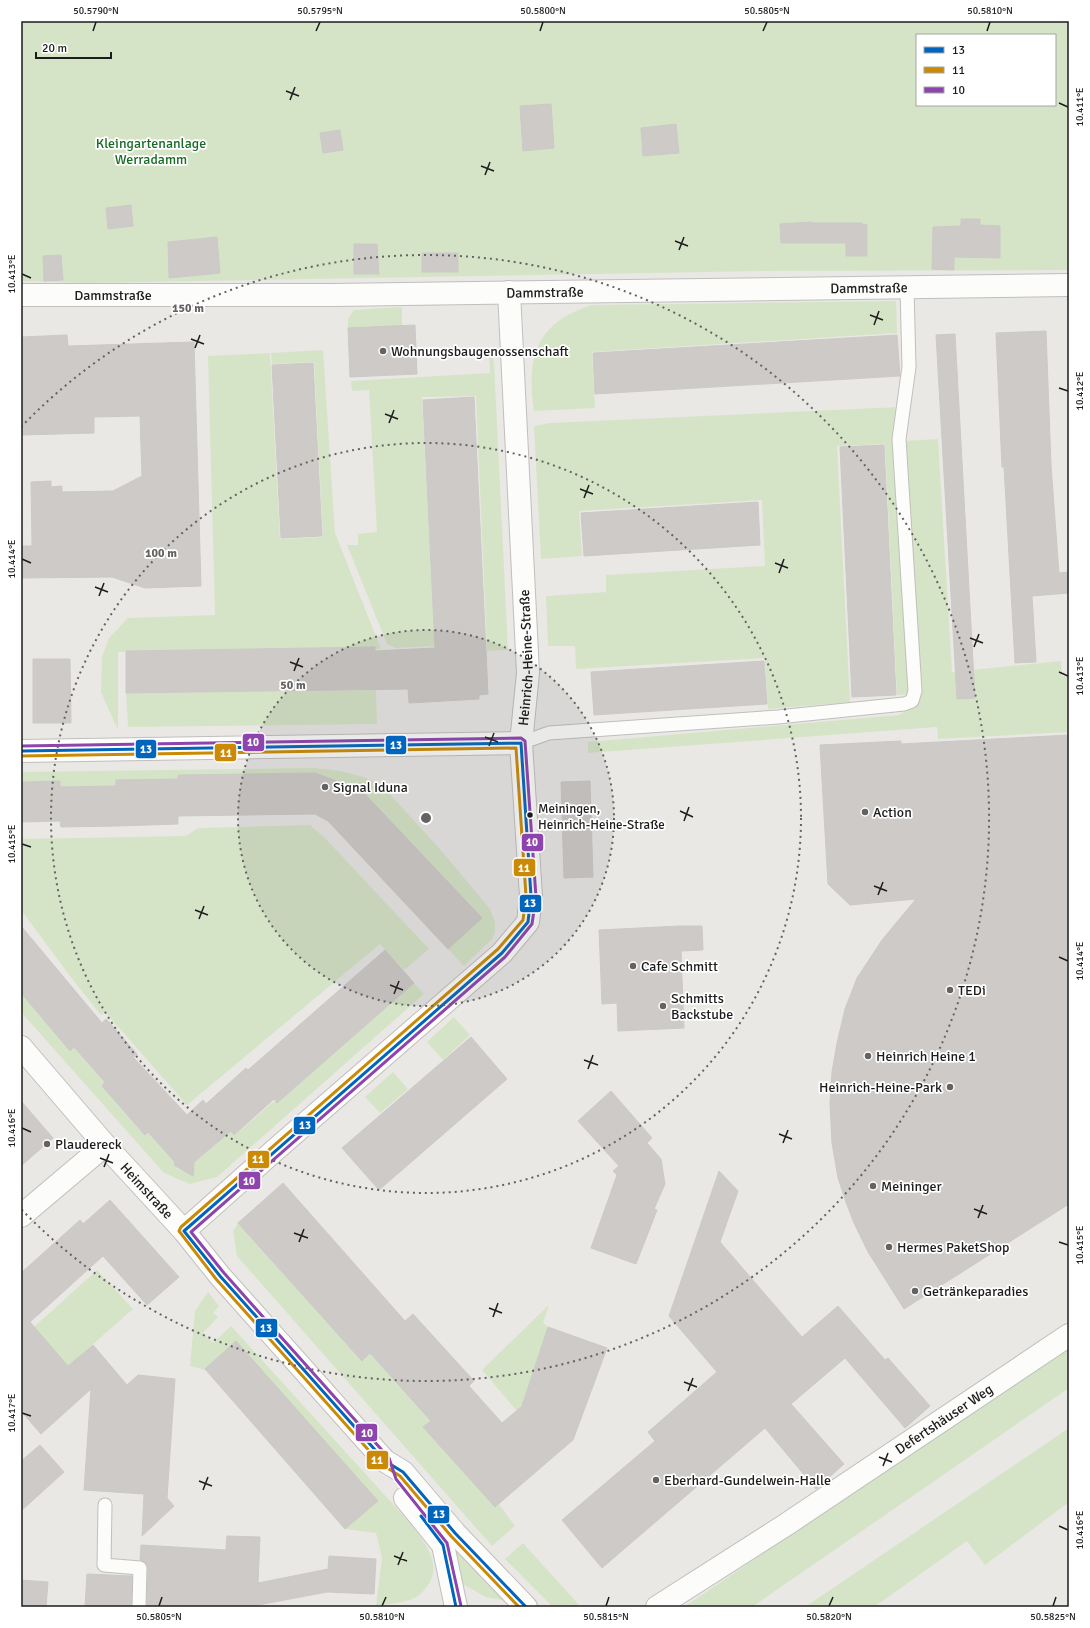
<svg xmlns="http://www.w3.org/2000/svg" width="1090" height="1628" font-family="Signika,sans-serif">
	<style>
		.grass { fill: #d5e4c7; fill-rule: evenodd }
		.building { fill: #cdcac8; stroke: #cccac7 }
		.lines { fill: none; stroke-linecap: round; stroke-linejoin: round }
		.lane-casing { stroke: #c0bfbd; stroke-width: 15 }
		.street-casing { stroke: #c0bfbd; stroke-width: 24 }
		.lane { stroke: #fcfcfb; stroke-width: 13 }
		.street { stroke: #fcfcfb; stroke-width: 22 }
		.bus-1-casing { stroke: #fff; stroke-width: 6 }
		.bus-2-casing { stroke: #fff; stroke-width: 6 }
		.bus-3-casing { stroke: #fff; stroke-width: 6 }
		.bus-1 { stroke: #0065bd; stroke-width: 3 }
		.bus-2 { stroke: #cb8a06; stroke-width: 3 }
		.bus-3 { stroke: #8e44ad; stroke-width: 3 }
		.ticks { fill: none; stroke: #1c1c1c; stroke-width: 1.5 }
		.ring { fill: none; stroke: #646362; stroke-width: 2; stroke-dasharray: 2 4 }
		.poi-dot { fill: #646362; stroke: #fff; stroke-width: 1.5 }
		.bus-dot { fill: #1c1c1c; stroke: #fff; stroke-width: 1.5 }
		.labels { text-anchor: middle; stroke-width: 3.5; stroke-linejoin: round; paint-order: stroke }
		.bus-label { font-size: 13px; fill: #1c1c1c; stroke: #fff; text-anchor: start }
		.park-label { font-size: 14px; fill: #196b24; stroke: #fff }
		.street-label { font-size: 14px; fill: #1c1c1c; stroke: #fff }
		.poi-label { font-size: 14px; fill: #1c1c1c; stroke: #fff; text-anchor: start }
		.centre { fill: #646362; stroke: #fff; stroke-width: 2 }
		.ring-label { font-size: 12px; text-anchor: middle; font-weight: bold; fill: #646362; stroke: #fff; stroke-width: 3.5; stroke-linejoin: round; paint-order: stroke }
		.line-badge { stroke: #fff; stroke-width: 1.5 }
		.badge-label { font-size: 11px; text-anchor: middle; font-weight: bold; fill: #fff }
		.neatline { fill: none; stroke: #1c1c1c; stroke-width: 1.5 }
		.ticks-label { font-size: 10px; text-anchor: middle; fill: #1c1c1c }
	</style>
	<rect width="100%" height="100%" fill="#eae8e5"/>
	<path class="grass" d="M 21,21 L 1069,21 L 1069,270 L 762,271 L 87,283 L 21,281 ZM 917,35 L 1055,35 L 1055,105 L 917,105 Z
		M 896,301 L 897,333 L 592,352 L 595,408 L 534,411 C 526,358 536,322 592,305 Z
		M 402,307 L 402,326 L 348,328 L 348,319 L 354,310 Z
		M 323,350 L 335,533 L 381,649 L 118,652 L 118,730 L 101,692 L 102,657 L 109,638 L 128,618 L 215,615 L 208,356 L 270,353 L 280,539 L 323,537 L 314,362 L 272,364 L 271,353 Z
		M 489,353 L 492,356 L 494,363 L 508,650 L 487,651 L 476,396 L 422,397 L 435,646 L 396,648 L 387,644 L 347,545 L 358,545 L 358,534 L 377,532 L 369,390 L 352,391 L 351,381 L 490,373 Z
		M 899,407 L 895,437 L 908,694 L 897,695 L 885,444 L 837,446 L 850,702 L 768,709 L 765,658 L 576,669 L 575,646 L 548,646 L 546,596 L 606,592 L 606,575 L 765,566 L 762,500 L 579,511 L 582,556 L 541,559 L 534,426 L 550,423 Z
		M 938,439 L 952,672 L 1061,661 L 1062,676 L 1069,676 L 1069,732 L 938,739 L 937,727 L 588,753 L 588,742 L 899,715 L 915,705 L 905,441 Z
		M 376,690 L 377,724 L 128,727 L 126,693 Z
		M 315,768 L 341,771 L 363,777 L 374,781 L 386,790 L 439,848 L 490,909 L 495,922 L 495,932 L 492,939 L 464,966 L 448,949 L 481,918 L 361,790 L 315,773 L 178,775 L 178,779 L 116,786 L 60,787 L 60,781 L 21,781 L 21,772 Z
		M 310,825 L 325,838 L 429,949 L 404,970 L 380,944 L 187,1105 L 105,1012 L 101,1015 L 73,980 L 21,910 L 21,839 L 186,836 L 198,828 Z
		M 414,983 L 424,994 L 217,1177 L 190,1184 L 164,1173 L 21,1012 L 21,993 L 70,1050 L 74,1047 L 105,1082 L 102,1086 L 145,1135 L 148,1132 L 174,1161 L 176,1168 C 182,1172 189,1173 194,1167 L 194,1162 L 231,1131 L 235,1135 L 274,1101 L 277,1103 Z
		M 454,1017 L 470,1035 L 443,1060 L 427,1042 Z
		M 393,1072 L 408,1089 L 380,1113 L 365,1097 Z
		M 238,1223 L 361,1360 L 370,1353 L 431,1421 L 423,1427 L 495,1507 L 499,1504 L 515,1526 L 492,1546 L 237,1256 L 233,1231 Z
		M 97,1270 L 133,1309 L 68,1366 L 34,1327 Z
		M 208,1292 L 219,1306 L 213,1313 L 218,1317 L 203,1333 L 213,1343 L 231,1326 L 402,1514 C 418,1534 448,1563 425,1589 C 421,1594 416,1598 410,1600 C 400,1603 388,1604 376,1606 L 382,1558 L 376,1533 L 345,1529 L 377,1501 L 236,1341 L 205,1370 L 190,1366 L 195,1311 Z
		M 549,1305 L 543,1323 L 548,1327 L 522,1406 L 516,1410 L 482,1370 Z
		M 1069,1347 L 1069,1388 L 752,1607 L 684,1607 Z
		M 1069,1428 L 1069,1502 L 985,1565 L 967,1541 L 874,1607 L 805,1607 Z
		M 523,1543 L 581,1607 L 553,1607 L 505,1559 Z
		M 457,1544 L 512,1602 L 486,1597 L 464,1585 C 458,1571 456,1560 457,1544 Z"/>
	<path class="building" d="M 551,104 L 554,148 L 523,151 L 520,106 Z
		M 676,124 L 679,153 L 643,156 L 641,128 Z
		M 340,130 L 343,150 L 323,153 L 320,133 Z
		M 131,205 L 133,226 L 108,229 L 106,208 Z
		M 961,219 L 980,219 L 980,225 L 1000,226 L 1000,258 L 954,257 L 954,270 L 932,269 L 933,227 L 961,226 Z
		M 812,222 L 812,223 L 862,223 L 862,225 L 867,224 L 867,256 L 846,256 L 846,243 L 781,243 L 780,224 Z
		M 217,237 L 220,273 L 169,278 L 168,242 Z
		M 354,244 L 377,244 L 379,274 L 354,274 Z
		M 422,253 L 458,253 L 458,272 L 422,272 Z
		M 61,255 L 63,280 L 44,281 L 43,256 Z
		M 415,325 L 417,374 L 350,377 L 348,328 Z
		M 1046,331 L 1051,465 L 1059,573 L 1069,572 L 1069,593 L 1032,596 L 1036,662 L 1015,663 L 1004,467 L 1002,467 L 996,333 Z
		M 955,334 L 975,698 L 957,699 L 936,335 Z
		M 67,335 L 68,346 L 194,342 L 201,586 L 145,588 L 112,577 L 21,578 L 21,546 L 32,546 L 31,482 L 51,481 L 51,487 L 62,486 L 62,492 L 113,491 L 142,476 L 140,416 L 94,417 L 94,433 L 21,435 L 21,337 Z
		M 897,335 L 900,376 L 595,394 L 593,353 Z
		M 313,363 L 322,536 L 281,538 L 272,365 Z
		M 474,397 L 488,694 L 479,695 L 479,699 L 409,703 L 408,689 L 126,693 L 126,651 L 375,647 L 375,651 L 435,648 L 423,400 Z
		M 884,445 L 896,695 L 852,697 L 840,447 Z
		M 758,502 L 760,545 L 584,556 L 581,513 Z
		M 33,659 L 70,659 L 71,723 L 33,723 Z
		M 764,661 L 767,704 L 594,715 L 591,672 Z
		M 1069,735 L 1069,1204 L 904,1309 L 868,1252 L 854,1223 L 846,1202 L 838,1178 L 832,1143 L 830,1103 L 832,1072 L 837,1043 L 845,1009 L 857,978 L 882,940 L 916,899 L 850,905 L 828,884 L 820,745 L 901,741 L 901,744 Z
		M 315,773 L 361,790 L 482,918 L 448,949 L 328,821 L 315,814 L 178,816 L 178,824 L 117,826 L 61,827 L 60,821 L 21,822 L 21,782 L 60,781 L 60,787 L 116,786 L 116,780 L 178,779 L 178,775 Z
		M 590,781 L 593,877 L 564,878 L 561,782 Z
		M 21,926 L 102,1023 L 106,1019 L 137,1054 L 133,1057 L 187,1115 L 203,1100 L 206,1104 L 246,1068 L 248,1070 L 385,950 L 414,983 L 277,1103 L 274,1099 L 234,1135 L 231,1131 L 194,1162 L 193,1176 L 175,1166 L 174,1161 L 148,1132 L 145,1135 L 102,1086 L 105,1082 L 74,1047 L 70,1051 L 21,993 Z
		M 680,926 L 702,926 L 703,950 L 681,951 L 684,1028 L 618,1031 L 617,1003 L 602,1004 L 599,930 Z
		M 471,1037 L 507,1079 L 379,1190 L 342,1148 Z
		M 611,1091 L 652,1138 L 647,1143 L 661,1159 L 665,1184 L 654,1209 L 657,1210 L 636,1264 L 591,1248 L 617,1175 L 613,1171 L 619,1166 L 578,1121 Z
		M 21,1101 L 53,1138 L 21,1166 Z
		M 719,1171 L 738,1191 L 720,1242 L 802,1337 L 838,1306 L 885,1360 L 888,1358 L 930,1406 L 905,1428 L 845,1358 L 791,1404 L 844,1464 L 816,1489 L 765,1428 L 602,1568 L 562,1520 L 655,1441 L 648,1432 L 717,1372 L 669,1316 Z
		M 283,1183 L 405,1321 L 413,1314 L 474,1381 L 469,1386 L 502,1423 L 522,1406 L 548,1327 L 607,1348 L 573,1440 L 495,1507 L 423,1427 L 431,1421 L 370,1353 L 362,1361 L 238,1223 Z
		M 110,1200 L 179,1277 L 147,1305 L 103,1256 L 30,1322 L 68,1366 L 93,1345 L 127,1385 L 138,1375 L 175,1379 L 167,1498 L 174,1506 L 142,1536 L 144,1494 L 84,1490 L 91,1389 L 41,1434 L 21,1411 L 21,1273 L 80,1220 L 83,1224 Z
		M 236,1341 L 378,1501 L 345,1529 L 205,1369 Z
		M 40,1445 L 64,1472 L 21,1511 L 21,1461 Z
		M 227,1536 L 260,1537 L 258,1583 L 328,1569 L 329,1556 L 376,1559 L 374,1594 L 327,1592 L 248,1607 L 147,1607 L 148,1568 L 145,1562 L 140,1560 L 141,1545 L 226,1550 Z
		M 87,1574 L 132,1576 L 131,1607 L 85,1607 Z
		M 21,1580 L 48,1582 L 46,1607 L 21,1607 Z"/>
	<g class="lines">
		<defs>
			<path id="lane" d="M 521,743 L 549,733 L 778,717 L 904,704 L 912,701 L 915,691 L 899,439 L 909,367 L 907,288
				M 105,1505 L 104,1565 L 140,1568 L 139,1607"/>
			<g id="street">
				<path id="s1" d="M 21,295 L 333,295 L 1069,285"/>
				<path d="M 21,751 L 521,743"/>
				<path id="s2" d="M 21,1047 L 105,1145 L 184,1231 L 220,1276 L 376,1451 L 385,1461 L 403,1472 L 455,1533 L 526,1607"/>
				<path d="M 21,1216 L 105,1145"/>
				<path id="s3" d="M 184,1231 L 275,1150 L 502,953 L 528,922 L 531,896 L 521,743 L 528,673 L 509,292"/>
				<path d="M 405,1498 L 443,1545 L 456,1607"/>
				<path id="s4" d="M 657,1607 L 787,1524 L 1069,1335"/>
			</g>
		</defs>
		<use href="#lane" class="lane-casing"/>
		<use href="#street" class="street-casing"/>
		<use href="#lane" class="lane"/>
		<use href="#street" class="street"/>
		<defs>
			<path id="bus-1" d="M 21,751 L 521,743
				M 184,1231 L 502,953 L 528,922 L 531,896 L 521,743
				M 184,1231 L 220,1276 L 385,1461 L 403,1472 L 455,1533 L 526,1607
				M 421,1516 L 443,1545 L 456,1607"/>
			<path id="bus-2" d="M 21,756 L 516,748 L 526,896 L 523,920 L 498,949 L 181,1227 L 179,1231 L 216,1279 L 381,1464 L 400,1476 L 451,1536 L 519,1607"/>
			<path id="bus-3" d="M 21,746 L 521,738 L 525,741 L 536,897 L 532,924 L 505,957 L 191,1232 L 224,1273 L 389,1458 L 396,1479 L 447,1543 L 461,1606"/>
		</defs>
		<use href="#bus-1" class="bus-1-casing"/>
		<use href="#bus-2" class="bus-2-casing"/>
		<use href="#bus-3" class="bus-3-casing"/>
		<use href="#bus-1" class="bus-1"/>
		<use href="#bus-2" class="bus-2"/>
		<use href="#bus-3" class="bus-3"/>
	</g>
	<path class="ticks" d="M 93,31 L 96,22M 316,31 L 320,22M 540,31 L 543,22M 763,31 L 767,22M 987,31 L 990,22M 286,91 L 299,96M 290,100 L 295,87M 1059,103 L 1068,107M 481,166 L 494,171M 485,175 L 490,162M 675,241 L 688,246M 679,250 L 684,237M 22,274 L 31,278M 870,315 L 883,320M 874,325 L 879,311M 191,339 L 204,344M 195,348 L 200,335M 1059,388 L 1068,391M 385,414 L 398,419M 389,423 L 394,410M 580,489 L 593,494M 584,498 L 589,485M 22,559 L 31,563M 775,563 L 788,568M 779,573 L 784,559M 95,587 L 108,592M 99,596 L 104,583M 970,638 L 983,643M 974,647 L 979,634M 290,662 L 303,667M 294,671 L 299,658M 1059,672 L 1068,676M 485,737 L 498,742M 489,746 L 494,733M 680,811 L 693,817M 684,821 L 689,807M 22,844 L 31,847M 874,886 L 887,891M 878,895 L 883,882M 195,910 L 208,915M 199,919 L 204,906M 1059,957 L 1068,961M 390,985 L 403,990M 394,994 L 399,981M 584,1060 L 598,1065M 588,1069 L 593,1055M 22,1128 L 31,1132M 779,1134 L 792,1139M 783,1143 L 788,1130M 100,1158 L 113,1163M 104,1167 L 109,1154M 974,1209 L 987,1214M 978,1218 L 983,1205M 294,1233 L 308,1238M 299,1242 L 304,1229M 1059,1242 L 1068,1245M 489,1308 L 502,1313M 493,1317 L 498,1303M 684,1382 L 697,1387M 688,1391 L 693,1378M 22,1413 L 31,1416M 879,1457 L 892,1462M 883,1466 L 888,1453M 199,1481 L 212,1486M 203,1490 L 208,1477M 1059,1526 L 1068,1530M 394,1556 L 407,1561M 398,1565 L 403,1552M 159,1606 L 162,1597M 382,1606 L 386,1597M 606,1606 L 609,1597M 829,1606 L 833,1597M 1053,1606 L 1056,1597"/>
	<circle cx="426" cy="818" r="188" fill="#646362" fill-opacity=".12"/>
	<g class="ring">
		<circle cx="426" cy="818" r="188"/>
		<circle cx="426" cy="818" r="375"/>
		<path d="M21 427A563 563 0 1 1 21 1209"/>
	</g>
	<g class="poi-dot">
		<circle cx="383" cy="351" r="4"/>
		<circle cx="325" cy="787" r="4"/>
		<circle cx="865" cy="812" r="4"/>
		<circle cx="633" cy="966" r="4"/>
		<circle cx="950" cy="990" r="4"/>
		<circle cx="663" cy="1006" r="4"/>
		<circle cx="868" cy="1056" r="4"/>
		<circle cx="950" cy="1087" r="4"/>
		<circle cx="47" cy="1144" r="4"/>
		<circle cx="873" cy="1186" r="4"/>
		<circle cx="889" cy="1247" r="4"/>
		<circle cx="915" cy="1291" r="4"/>
		<circle cx="656" cy="1480" r="4"/>
	</g>
	<circle class="bus-dot" cx="530" cy="815" r="3.5"/>
	<g class="labels">
		<g class="bus-label">
			<text x="538" y="813">Meiningen,<tspan x="538" dy="16">Heinrich-Heine-Straße</tspan></text>
		</g>
		<g class="park-label">
			<text x="151" y="148">Kleingartenanlage<tspan x="151" dy="16">Werradamm</tspan></text>
		</g>
		<g class="street-label">
			<text dy="5" stroke="none"><textPath href="#s1" startOffset="848">Dammstraße</textPath></text>
			<text dy="5" stroke="none"><textPath href="#s1" startOffset="524">Dammstraße</textPath></text>
			<text dy="5" stroke="none"><textPath href="#s1" startOffset="92">Dammstraße</textPath></text>
			<text dy="5" stroke="none"><textPath href="#s3" startOffset="728">Heinrich-Heine-Straße</textPath></text>
			<text dy="5" stroke="none"><textPath href="#s2" startOffset="191">Heimstraße</textPath></text>
			<text dy="5" stroke="none"><textPath href="#s4" startOffset="343">Defertshäuser Weg</textPath></text>
		</g>
		<g class="poi-label">
			<text x="391" y="356">Wohnungsbaugenossenschaft</text>
			<text x="333" y="792">Signal Iduna</text>
			<text x="873" y="817">Action</text>
			<text x="641" y="971">Cafe Schmitt</text>
			<text x="958" y="995">TEDi</text>
			<text x="671" y="1003">Schmitts<tspan x="671" dy="16">Backstube</tspan></text>
			<text x="876" y="1061">Heinrich Heine 1</text>
			<text x="942" y="1092" text-anchor="end">Heinrich-Heine-Park</text>
			<text x="55" y="1149">Plaudereck</text>
			<text x="881" y="1191">Meininger</text>
			<text x="897" y="1252">Hermes PaketShop</text>
			<text x="923" y="1296">Getränkeparadies</text>
			<text x="664" y="1485">Eberhard-Gundelwein-Halle</text>
		</g>
	</g>
	<circle cx="426" cy="818" r="6" class="centre"/>
	<g class="ring-label">
		<text x="188" y="312">150 m</text>
		<text x="161" y="557">100 m</text>
		<text x="293" y="689">50 m</text>
	</g>
	<g class="line-badge">
		<rect x="242" y="733" width="23" height="19" rx="4" fill="#8e44ad"/>
		<rect x="385" y="735" width="22" height="20" rx="4" fill="#0065bd"/>
		<rect x="135" y="739" width="22" height="20" rx="4" fill="#0065bd"/>
		<rect x="214" y="743" width="23" height="19" rx="4" fill="#cb8a06"/>
		<rect x="521" y="833" width="23" height="19" rx="4" fill="#8e44ad"/>
		<rect x="513" y="858" width="23" height="19" rx="4" fill="#cb8a06"/>
		<rect x="519" y="894" width="23" height="19" rx="4" fill="#0065bd"/>
		<rect x="293" y="1116" width="23" height="19" rx="4" fill="#0065bd"/>
		<rect x="247" y="1150" width="23" height="19" rx="4" fill="#cb8a06"/>
		<rect x="238" y="1171" width="23" height="19" rx="4" fill="#8e44ad"/>
		<rect x="255" y="1318" width="23" height="20" rx="4" fill="#0065bd"/>
		<rect x="355" y="1423" width="23" height="19" rx="4" fill="#8e44ad"/>
		<rect x="366" y="1450" width="23" height="20" rx="4" fill="#cb8a06"/>
		<rect x="427" y="1505" width="23" height="19" rx="4" fill="#0065bd"/>
	</g>
	<g class="badge-label">
		<text x="253" y="746">10</text>
		<text x="396" y="749">13</text>
		<text x="146" y="753">13</text>
		<text x="226" y="757">11</text>
		<text x="532" y="846">10</text>
		<text x="524" y="872">11</text>
		<text x="530" y="907">13</text>
		<text x="305" y="1129">13</text>
		<text x="258" y="1163">11</text>
		<text x="249" y="1185">10</text>
		<text x="266" y="1332">13</text>
		<text x="367" y="1437">10</text>
		<text x="377" y="1464">11</text>
		<text x="439" y="1518">13</text>
	</g>
	<rect width="1090" height="1628" fill="none" stroke="#ffffff" stroke-width="44"/>
	<rect x="916" y="34" width="140" height="72" fill="#ffffff" stroke="#a4a4a4"/>
	<rect x="924" y="47" width="20" height="6" fill="#0065bd" stroke="#a4a4a4"/>
	<text x="952" y="54" font-size="12" fill="#1c1c1c">13</text>
	<rect x="924" y="67" width="20" height="6" fill="#cb8a06" stroke="#a4a4a4"/>
	<text x="952" y="74" font-size="12" fill="#1c1c1c">11</text>
	<rect x="924" y="87" width="20" height="6" fill="#8e44ad" stroke="#a4a4a4"/>
	<text x="952" y="94" font-size="12" fill="#1c1c1c">10</text>
	<path d="M36 52v6h75v-6" fill="none" stroke="#1c1c1c" stroke-width="2"/>
	<text x="42" y="52" font-size="12" fill="#1c1c1c" stroke="#ffffff" stroke-width="3" paint-order="stroke">20 m</text>
	<rect x="22" y="22" width="1046" height="1584" class="neatline"/>
	<g class="ticks-label">
		<text x="96" y="14">50.5790°N</text>
		<text x="320" y="14">50.5795°N</text>
		<text x="543" y="14">50.5800°N</text>
		<text x="767" y="14">50.5805°N</text>
		<text x="990" y="14">50.5810°N</text>
		<text transform="translate(1079 107) rotate(-90)" y="4">10.411°E</text>
		<text transform="translate(11 274) rotate(-90)" y="4">10.413°E</text>
		<text transform="translate(1079 391) rotate(-90)" y="4">10.412°E</text>
		<text transform="translate(11 559) rotate(-90)" y="4">10.414°E</text>
		<text transform="translate(1079 676) rotate(-90)" y="4">10.413°E</text>
		<text transform="translate(11 844) rotate(-90)" y="4">10.415°E</text>
		<text transform="translate(1079 961) rotate(-90)" y="4">10.414°E</text>
		<text transform="translate(11 1128) rotate(-90)" y="4">10.416°E</text>
		<text transform="translate(1079 1245) rotate(-90)" y="4">10.415°E</text>
		<text transform="translate(11 1413) rotate(-90)" y="4">10.417°E</text>
		<text transform="translate(1079 1530) rotate(-90)" y="4">10.416°E</text>
		<text x="159" y="1620">50.5805°N</text>
		<text x="382" y="1620">50.5810°N</text>
		<text x="606" y="1620">50.5815°N</text>
		<text x="829" y="1620">50.5820°N</text>
		<text x="1053" y="1620">50.5825°N</text>
	</g>
</svg>
